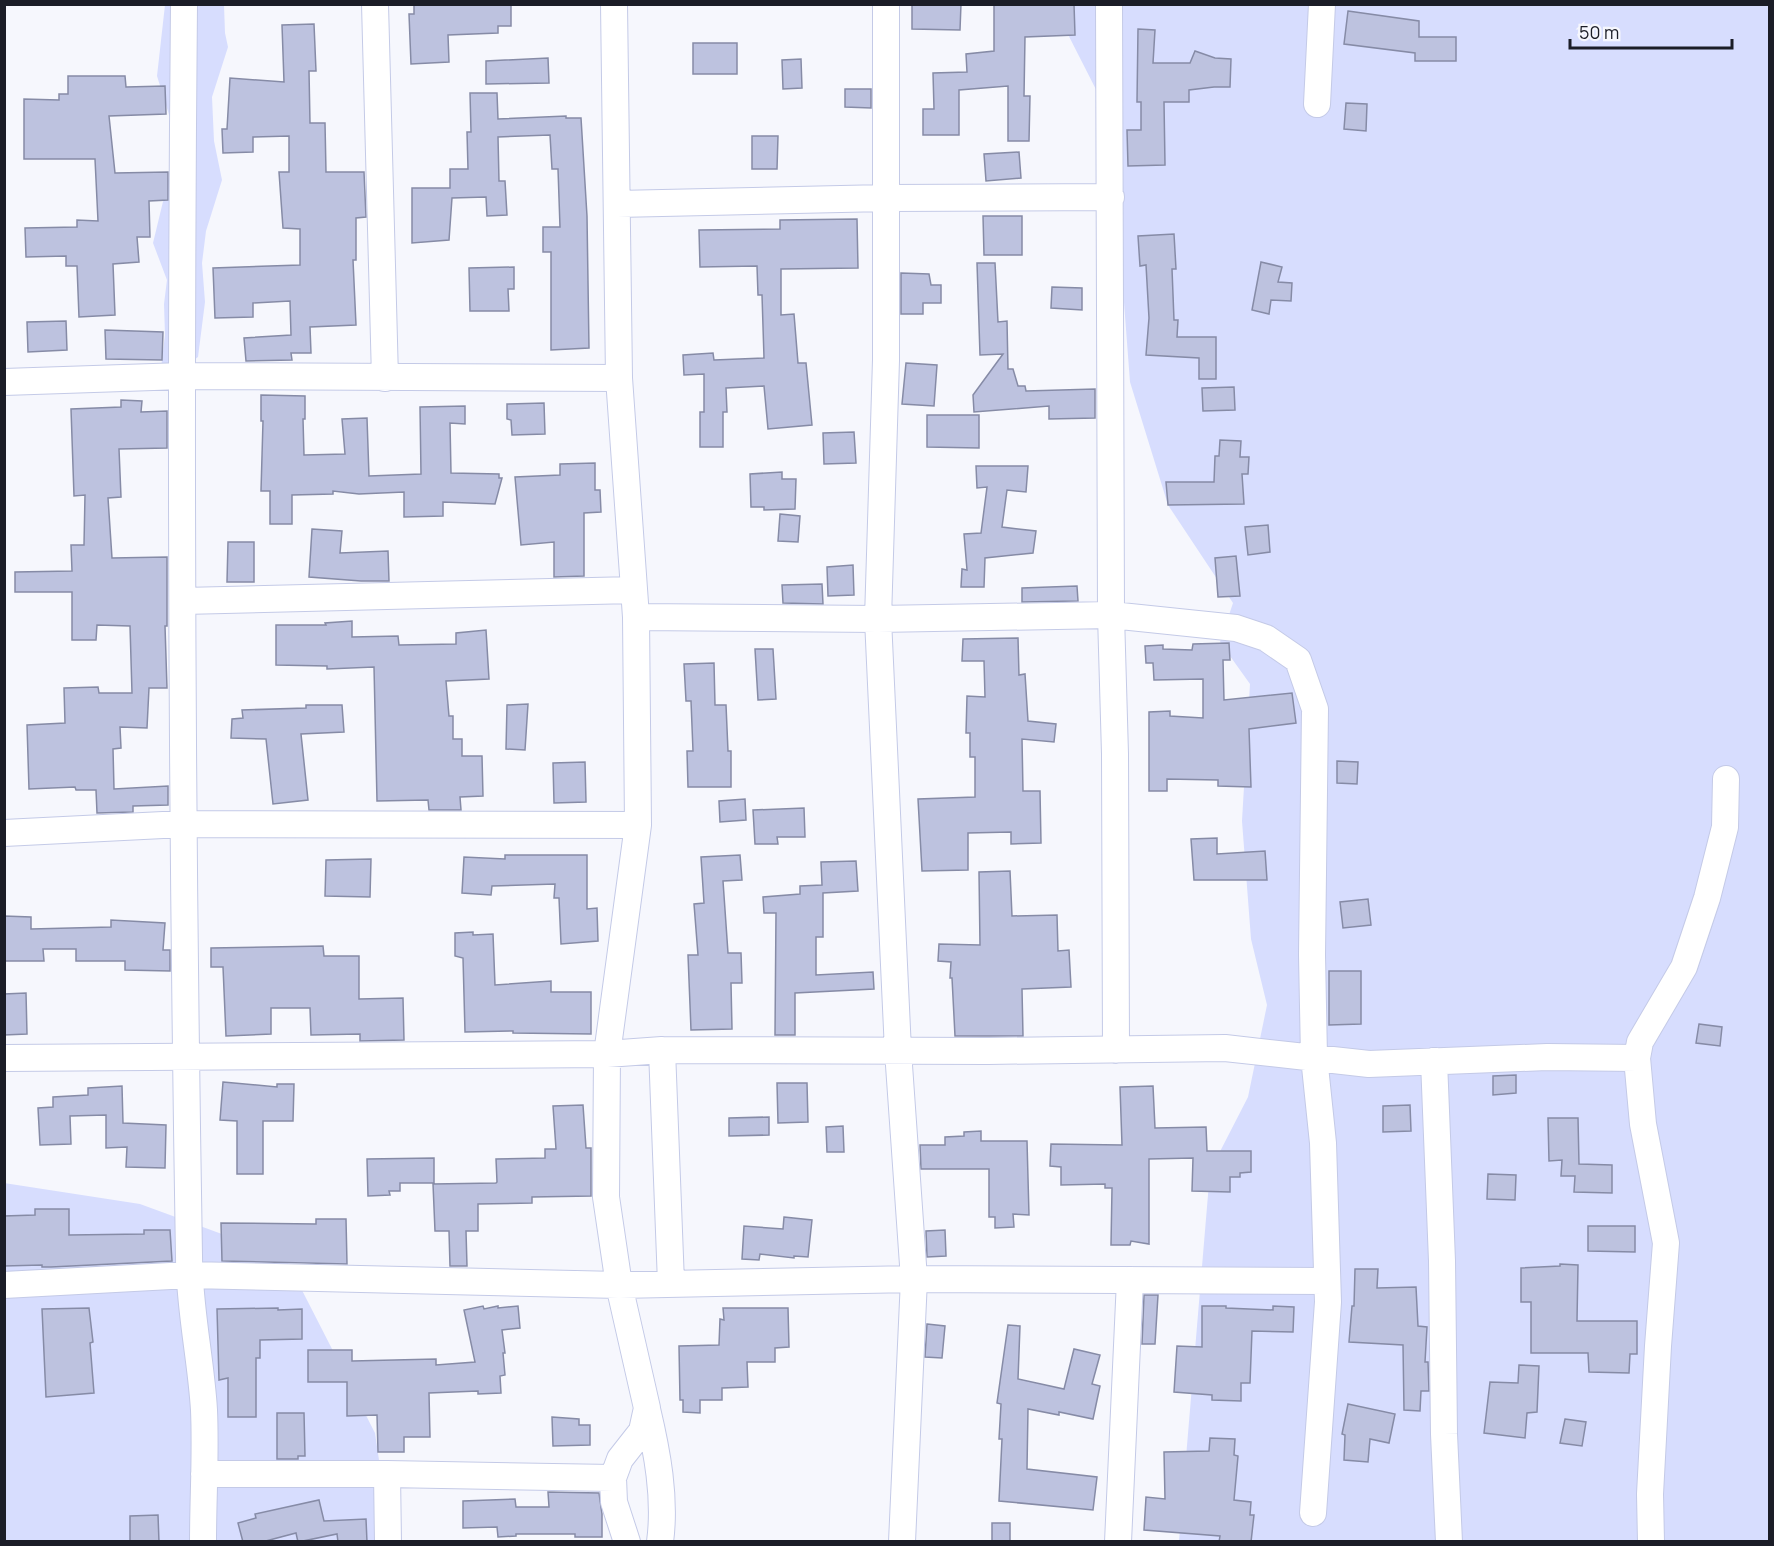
<svg xmlns="http://www.w3.org/2000/svg" width="1774" height="1546" font-family="Manrope,sans-serif">
	<style>
		.green { fill: #d7ddfe }
		.building { fill: #bdc2df; stroke: #868ba6; stroke-width: 1.5 }
		.lines { fill: none; stroke-linecap: round; stroke-linejoin: round }
		.street-casing { stroke: #c4cae7; stroke-width: 28 }
		.street { stroke: #fff; stroke-width: 26 }
	</style>
	<rect width="100%" height="100%" fill="#f6f7fd"/>
	<path class="green" d="M 165,5 L 224,5 L 225,33 L 228,47 L 212,97 L 214,141 L 222,180 L 206,231 L 202,263 L 205,302 L 198,357 L 171,377 L 161,368 L 165,335 L 164,304 L 167,280 L 153,243 L 174,156 L 175,134 L 157,76 Z
		M 1053,5 L 1769,5 L 1769,1541 L 1179,1541 L 1210,1171 L 1248,1097 L 1267,1005 L 1251,939 L 1242,821 L 1250,684 L 1220,642 L 1233,603 L 1168,505 L 1130,382 L 1110,117 Z
		M 4,1183 L 140,1204 L 285,1257 L 375,1433 L 391,1541 L 5,1541 Z"/>
	<path class="building" d="M 414,4 L 511,4 L 511,26 L 498,26 L 498,33 L 448,35 L 449,62 L 411,64 L 409,14 L 414,14 Z
		M 912,4 L 961,4 L 960,30 L 912,29 Z
		M 994,4 L 1074,4 L 1075,35 L 1025,37 L 1024,96 L 1030,96 L 1029,141 L 1008,141 L 1008,86 L 959,90 L 959,135 L 923,135 L 923,109 L 934,109 L 933,73 L 967,72 L 966,54 L 994,51 Z
		M 1348,11 L 1419,21 L 1419,37 L 1456,37 L 1456,61 L 1415,61 L 1415,53 L 1344,44 Z
		M 314,24 L 316,71 L 309,71 L 310,123 L 325,123 L 326,172 L 364,172 L 366,217 L 356,218 L 356,260 L 353,260 L 356,325 L 310,327 L 311,353 L 291,353 L 292,360 L 246,361 L 244,338 L 291,335 L 290,301 L 253,303 L 253,317 L 215,318 L 213,268 L 300,265 L 300,229 L 283,228 L 279,172 L 289,172 L 289,136 L 253,137 L 253,152 L 223,153 L 222,129 L 227,129 L 230,78 L 284,82 L 282,25 Z
		M 1138,29 L 1155,30 L 1153,63 L 1190,63 L 1195,51 L 1215,58 L 1231,59 L 1230,87 L 1214,87 L 1189,90 L 1189,102 L 1164,102 L 1165,165 L 1128,166 L 1127,130 L 1141,130 L 1141,102 L 1137,102 Z
		M 693,43 L 737,43 L 737,74 L 693,74 Z
		M 548,58 L 549,83 L 486,84 L 486,61 Z
		M 801,59 L 802,88 L 783,89 L 782,60 Z
		M 68,76 L 125,76 L 126,87 L 165,86 L 166,114 L 109,116 L 115,173 L 168,172 L 168,200 L 149,201 L 150,237 L 137,237 L 139,262 L 113,264 L 115,315 L 79,317 L 77,266 L 66,266 L 66,256 L 26,257 L 25,228 L 77,227 L 77,220 L 98,221 L 95,159 L 24,159 L 24,99 L 59,100 L 59,94 L 68,94 Z
		M 845,89 L 871,89 L 871,108 L 845,107 Z
		M 470,93 L 497,93 L 498,119 L 566,116 L 566,118 L 581,118 L 587,216 L 589,348 L 551,350 L 551,252 L 543,252 L 543,227 L 560,227 L 558,169 L 552,169 L 550,135 L 498,137 L 499,181 L 505,181 L 507,215 L 487,216 L 486,197 L 452,198 L 449,240 L 412,243 L 412,188 L 450,188 L 450,169 L 468,169 L 467,132 L 471,132 Z
		M 1346,103 L 1367,104 L 1366,131 L 1344,129 Z
		M 752,136 L 778,136 L 777,169 L 752,169 Z
		M 1019,152 L 1021,178 L 986,181 L 984,154 Z
		M 983,216 L 1022,216 L 1022,255 L 984,255 Z
		M 857,219 L 858,268 L 781,269 L 781,315 L 794,314 L 798,363 L 806,363 L 812,425 L 768,429 L 764,386 L 726,388 L 727,412 L 723,412 L 723,447 L 700,447 L 700,412 L 704,412 L 704,374 L 684,375 L 683,355 L 713,353 L 714,360 L 764,358 L 762,295 L 758,295 L 757,266 L 700,267 L 699,230 L 780,229 L 780,220 Z
		M 1174,234 L 1176,269 L 1172,269 L 1174,320 L 1178,320 L 1177,337 L 1216,337 L 1216,379 L 1199,379 L 1199,358 L 1146,355 L 1149,318 L 1146,265 L 1140,266 L 1138,236 Z
		M 1261,262 L 1282,267 L 1278,282 L 1292,283 L 1291,301 L 1271,300 L 1269,314 L 1252,310 Z
		M 977,263 L 995,263 L 998,322 L 1007,321 L 1008,369 L 1013,369 L 1018,386 L 1025,386 L 1026,391 L 1095,389 L 1095,418 L 1049,419 L 1049,406 L 974,412 L 973,395 L 1003,354 L 980,355 Z
		M 514,267 L 514,289 L 508,289 L 509,311 L 470,311 L 469,268 Z
		M 901,273 L 929,274 L 931,285 L 941,285 L 941,303 L 923,303 L 923,314 L 901,314 Z
		M 1052,287 L 1082,288 L 1082,310 L 1051,308 Z
		M 66,321 L 67,350 L 28,352 L 27,322 Z
		M 105,330 L 163,332 L 162,360 L 106,359 Z
		M 906,363 L 937,365 L 934,406 L 902,404 Z
		M 1234,387 L 1235,410 L 1203,411 L 1202,388 Z
		M 261,395 L 305,396 L 305,419 L 303,419 L 304,455 L 345,454 L 342,419 L 367,418 L 369,476 L 421,474 L 420,407 L 465,406 L 465,424 L 450,423 L 451,473 L 499,474 L 499,478 L 502,478 L 495,504 L 443,502 L 443,516 L 404,517 L 404,492 L 359,494 L 333,491 L 333,494 L 292,495 L 292,524 L 270,524 L 270,491 L 261,491 L 263,421 L 261,421 Z
		M 121,400 L 142,401 L 141,412 L 167,411 L 167,448 L 119,449 L 121,497 L 108,498 L 112,558 L 167,557 L 167,626 L 165,626 L 167,688 L 149,688 L 147,728 L 120,727 L 121,748 L 113,749 L 114,789 L 168,786 L 168,805 L 133,806 L 133,812 L 97,813 L 96,790 L 76,790 L 75,787 L 29,789 L 27,725 L 65,723 L 64,688 L 98,687 L 99,693 L 132,693 L 130,626 L 97,625 L 96,640 L 72,640 L 72,592 L 15,592 L 15,572 L 72,571 L 71,545 L 84,545 L 85,495 L 74,496 L 71,409 L 121,407 Z
		M 544,403 L 545,434 L 512,435 L 511,420 L 507,419 L 507,404 Z
		M 927,415 L 979,415 L 979,448 L 927,447 Z
		M 854,432 L 856,463 L 824,464 L 823,433 Z
		M 1220,440 L 1241,441 L 1240,457 L 1249,457 L 1248,474 L 1242,474 L 1244,504 L 1168,505 L 1166,482 L 1214,482 L 1215,456 L 1219,456 Z
		M 595,463 L 595,490 L 600,490 L 601,512 L 584,513 L 584,576 L 554,577 L 554,542 L 521,545 L 515,477 L 560,475 L 560,464 Z
		M 976,466 L 1028,466 L 1026,492 L 1007,490 L 1002,527 L 1036,531 L 1033,553 L 985,558 L 984,587 L 961,587 L 962,569 L 967,570 L 964,534 L 981,533 L 987,487 L 977,488 Z
		M 782,472 L 782,479 L 796,479 L 795,509 L 764,510 L 764,507 L 751,507 L 750,474 Z
		M 780,514 L 800,516 L 798,542 L 778,541 Z
		M 1268,525 L 1270,552 L 1248,555 L 1245,527 Z
		M 312,529 L 342,531 L 340,553 L 388,551 L 389,581 L 361,581 L 309,577 Z
		M 228,542 L 254,542 L 254,582 L 227,582 Z
		M 1236,556 L 1240,596 L 1218,597 L 1215,558 Z
		M 853,565 L 854,595 L 828,596 L 827,567 Z
		M 822,584 L 823,604 L 783,603 L 782,585 Z
		M 1077,586 L 1078,601 L 1022,602 L 1022,588 Z
		M 352,621 L 352,637 L 398,636 L 399,645 L 456,644 L 456,633 L 486,630 L 489,679 L 446,681 L 449,716 L 453,716 L 453,739 L 462,739 L 462,756 L 482,756 L 483,796 L 460,797 L 461,810 L 429,810 L 428,800 L 377,801 L 374,667 L 327,669 L 327,666 L 276,665 L 276,625 L 326,625 L 325,623 Z
		M 1018,638 L 1019,675 L 1025,674 L 1028,721 L 1056,724 L 1054,742 L 1022,739 L 1023,791 L 1040,791 L 1041,843 L 1011,844 L 1011,832 L 968,833 L 968,870 L 922,871 L 918,799 L 975,797 L 975,757 L 970,757 L 970,733 L 966,733 L 967,696 L 985,697 L 984,661 L 962,661 L 963,639 Z
		M 1229,643 L 1230,660 L 1223,660 L 1224,700 L 1292,693 L 1296,723 L 1249,729 L 1251,787 L 1218,786 L 1218,780 L 1167,779 L 1167,791 L 1149,791 L 1149,712 L 1170,711 L 1170,716 L 1203,718 L 1203,679 L 1154,680 L 1153,663 L 1146,663 L 1145,646 L 1163,645 L 1163,649 L 1192,650 L 1193,644 Z
		M 755,649 L 773,649 L 776,699 L 758,700 Z
		M 714,663 L 715,705 L 726,705 L 728,751 L 731,751 L 731,787 L 688,787 L 687,751 L 693,751 L 691,701 L 686,701 L 684,664 Z
		M 528,704 L 525,750 L 506,749 L 507,705 Z
		M 306,705 L 342,705 L 344,732 L 301,734 L 308,800 L 273,804 L 266,739 L 231,738 L 232,719 L 243,718 L 242,710 L 306,708 Z
		M 1337,761 L 1358,762 L 1357,784 L 1337,783 Z
		M 585,762 L 586,802 L 554,803 L 553,763 Z
		M 745,799 L 746,820 L 720,822 L 719,801 Z
		M 804,808 L 805,837 L 777,837 L 778,844 L 755,844 L 753,810 Z
		M 1217,838 L 1217,854 L 1265,851 L 1267,880 L 1194,880 L 1191,839 Z
		M 505,855 L 587,855 L 587,909 L 597,908 L 598,941 L 561,944 L 559,898 L 554,898 L 555,884 L 492,886 L 491,895 L 462,893 L 464,857 L 505,859 Z
		M 740,855 L 742,880 L 723,881 L 728,953 L 741,953 L 742,983 L 731,983 L 732,1029 L 691,1030 L 688,955 L 698,955 L 694,904 L 704,903 L 701,857 Z
		M 371,859 L 370,897 L 325,896 L 326,860 Z
		M 856,861 L 858,891 L 823,893 L 823,937 L 816,937 L 816,975 L 873,972 L 874,989 L 795,993 L 795,1035 L 775,1035 L 776,913 L 764,913 L 763,897 L 800,894 L 800,886 L 822,885 L 821,862 Z
		M 1010,871 L 1012,916 L 1057,915 L 1058,951 L 1069,950 L 1071,987 L 1022,989 L 1023,1036 L 955,1036 L 952,978 L 950,978 L 951,962 L 938,961 L 939,944 L 980,945 L 979,872 Z
		M 1368,899 L 1371,925 L 1343,928 L 1340,902 Z
		M 4,916 L 31,917 L 31,929 L 111,927 L 111,920 L 165,923 L 163,950 L 170,950 L 170,971 L 125,970 L 125,961 L 76,961 L 76,949 L 43,949 L 44,961 L 4,961 Z
		M 473,932 L 473,935 L 493,934 L 495,985 L 551,981 L 551,992 L 591,992 L 591,1034 L 513,1033 L 513,1031 L 465,1032 L 463,958 L 455,956 L 455,933 Z
		M 323,946 L 324,956 L 359,956 L 359,999 L 403,998 L 404,1040 L 360,1041 L 360,1034 L 311,1035 L 310,1008 L 271,1008 L 271,1034 L 226,1036 L 223,967 L 211,967 L 211,948 Z
		M 1329,971 L 1361,971 L 1361,1024 L 1329,1025 Z
		M 26,993 L 27,1034 L 4,1035 L 4,994 Z
		M 1699,1024 L 1722,1027 L 1720,1046 L 1696,1043 Z
		M 1516,1075 L 1516,1093 L 1493,1095 L 1493,1076 Z
		M 223,1082 L 277,1087 L 277,1084 L 294,1084 L 293,1121 L 263,1121 L 263,1174 L 237,1174 L 237,1121 L 220,1120 Z
		M 777,1083 L 807,1083 L 808,1122 L 778,1123 Z
		M 122,1086 L 123,1123 L 166,1125 L 165,1168 L 126,1167 L 127,1147 L 106,1148 L 106,1115 L 70,1116 L 71,1144 L 40,1145 L 38,1108 L 53,1107 L 53,1097 L 88,1095 L 88,1088 Z
		M 1153,1086 L 1155,1128 L 1206,1127 L 1207,1151 L 1251,1151 L 1251,1172 L 1240,1173 L 1240,1177 L 1230,1177 L 1230,1192 L 1192,1191 L 1193,1158 L 1149,1159 L 1149,1244 L 1131,1241 L 1130,1245 L 1111,1245 L 1112,1188 L 1105,1188 L 1105,1184 L 1061,1185 L 1061,1167 L 1050,1166 L 1051,1144 L 1122,1145 L 1120,1087 Z
		M 583,1105 L 586,1148 L 591,1148 L 591,1196 L 532,1197 L 532,1203 L 478,1204 L 478,1231 L 466,1231 L 467,1266 L 450,1266 L 449,1231 L 435,1231 L 433,1184 L 496,1183 L 497,1182 L 496,1159 L 545,1158 L 545,1149 L 556,1149 L 553,1106 Z
		M 1410,1105 L 1411,1131 L 1383,1132 L 1383,1106 Z
		M 769,1117 L 769,1135 L 729,1136 L 729,1118 Z
		M 1548,1118 L 1578,1118 L 1579,1164 L 1612,1165 L 1612,1193 L 1574,1192 L 1575,1176 L 1561,1176 L 1562,1160 L 1549,1161 Z
		M 843,1126 L 844,1152 L 827,1152 L 826,1127 Z
		M 981,1131 L 981,1141 L 1027,1141 L 1029,1215 L 1013,1214 L 1014,1227 L 995,1228 L 995,1217 L 989,1217 L 989,1169 L 921,1169 L 920,1145 L 945,1145 L 945,1137 L 964,1136 L 964,1132 Z
		M 434,1158 L 434,1183 L 400,1183 L 400,1191 L 389,1191 L 390,1195 L 368,1196 L 367,1159 Z
		M 1488,1174 L 1516,1175 L 1515,1200 L 1487,1199 Z
		M 35,1209 L 69,1209 L 69,1235 L 144,1234 L 144,1230 L 170,1230 L 172,1261 L 51,1267 L 42,1267 L 42,1265 L 4,1266 L 4,1216 L 35,1215 Z
		M 784,1217 L 812,1220 L 808,1257 L 794,1256 L 794,1258 L 760,1254 L 759,1260 L 742,1259 L 744,1226 L 783,1229 Z
		M 316,1219 L 346,1219 L 347,1264 L 222,1261 L 221,1223 L 316,1224 Z
		M 1588,1226 L 1635,1226 L 1635,1252 L 1588,1251 Z
		M 945,1230 L 946,1256 L 927,1257 L 926,1231 Z
		M 1560,1264 L 1578,1265 L 1577,1321 L 1637,1321 L 1637,1354 L 1630,1354 L 1629,1373 L 1589,1372 L 1588,1353 L 1531,1353 L 1531,1302 L 1521,1302 L 1521,1268 L 1560,1266 Z
		M 1355,1269 L 1378,1269 L 1377,1288 L 1416,1287 L 1418,1326 L 1427,1327 L 1425,1362 L 1428,1362 L 1429,1391 L 1421,1391 L 1420,1411 L 1404,1410 L 1403,1345 L 1349,1342 L 1352,1306 L 1354,1306 Z
		M 1144,1295 L 1158,1295 L 1155,1344 L 1142,1344 Z
		M 483,1306 L 484,1309 L 498,1306 L 498,1308 L 518,1306 L 520,1328 L 502,1330 L 505,1353 L 503,1353 L 505,1375 L 500,1376 L 501,1393 L 478,1394 L 478,1391 L 429,1393 L 430,1437 L 404,1437 L 404,1452 L 378,1452 L 377,1415 L 347,1416 L 347,1382 L 308,1382 L 308,1350 L 352,1350 L 352,1361 L 436,1359 L 436,1365 L 475,1362 L 464,1310 Z
		M 1202,1306 L 1226,1306 L 1226,1308 L 1273,1310 L 1273,1306 L 1294,1307 L 1293,1332 L 1252,1331 L 1250,1383 L 1241,1383 L 1241,1401 L 1212,1400 L 1212,1395 L 1174,1392 L 1177,1346 L 1202,1347 Z
		M 89,1308 L 93,1342 L 90,1343 L 94,1393 L 46,1397 L 42,1309 Z
		M 278,1308 L 278,1310 L 302,1309 L 302,1339 L 260,1340 L 260,1358 L 256,1358 L 256,1417 L 228,1417 L 228,1378 L 219,1380 L 217,1309 Z
		M 723,1308 L 788,1308 L 789,1347 L 775,1348 L 775,1362 L 747,1362 L 748,1387 L 722,1388 L 722,1400 L 700,1400 L 700,1413 L 683,1412 L 683,1400 L 680,1400 L 679,1346 L 719,1345 L 720,1319 L 724,1320 Z
		M 927,1324 L 945,1326 L 942,1358 L 925,1357 Z
		M 1008,1325 L 1020,1326 L 1018,1379 L 1064,1389 L 1074,1349 L 1100,1355 L 1092,1384 L 1100,1386 L 1093,1419 L 1059,1412 L 1059,1415 L 1028,1409 L 1027,1469 L 1097,1477 L 1093,1510 L 999,1501 L 1002,1439 L 999,1439 L 1001,1404 L 997,1403 Z
		M 1519,1365 L 1539,1366 L 1537,1412 L 1527,1413 L 1525,1438 L 1484,1433 L 1490,1382 L 1518,1383 Z
		M 1348,1404 L 1395,1414 L 1389,1443 L 1370,1439 L 1368,1462 L 1344,1460 L 1345,1435 L 1342,1434 Z
		M 277,1413 L 304,1413 L 305,1456 L 298,1456 L 298,1459 L 277,1459 Z
		M 552,1417 L 579,1419 L 579,1425 L 590,1425 L 590,1445 L 553,1446 Z
		M 1565,1419 L 1586,1422 L 1582,1446 L 1560,1443 Z
		M 1210,1438 L 1235,1439 L 1234,1455 L 1238,1456 L 1234,1500 L 1251,1502 L 1250,1515 L 1254,1515 L 1251,1542 L 1219,1542 L 1220,1536 L 1144,1530 L 1146,1497 L 1165,1499 L 1164,1452 L 1209,1451 Z
		M 548,1492 L 599,1493 L 602,1514 L 602,1537 L 575,1537 L 575,1534 L 516,1534 L 516,1536 L 498,1537 L 497,1527 L 463,1528 L 463,1501 L 515,1499 L 516,1507 L 549,1507 Z
		M 319,1500 L 324,1521 L 366,1519 L 367,1542 L 338,1542 L 337,1534 L 298,1542 L 296,1533 L 262,1542 L 243,1542 L 238,1523 L 256,1518 L 255,1514 Z
		M 158,1515 L 159,1542 L 130,1542 L 130,1516 Z
		M 992,1523 L 1010,1523 L 1010,1542 L 992,1542 Z"/>
	<g class="lines">
		<defs>
			<path id="street" d="M 184,4 C 180,422 182,839 189,1256 C 189,1308 201,1359 204,1410 C 206,1454 203,1498 203,1542
				M 375,4 L 385,378
				M 614,4 L 619,378 L 636,617 L 638,825 L 607,1054 L 606,1197 L 619,1285 L 647,1408 L 642,1431 L 620,1459 L 613,1478 L 614,1502 L 627,1542
				M 1109,4 L 1111,615 L 1115,754 L 1116,1050
				M 1317,104 L 1322,4
				M 617,204 L 886,198 L 1111,197
				M 4,382 L 183,376 L 619,378
				M 183,601 L 634,590
				M 636,617 L 878,619 L 1111,615 L 1236,628 L 1266,638 L 1298,660 L 1315,709 L 1312,955 L 1314,1057 L 1323,1143 L 1328,1302 L 1313,1513
				M 4,833 L 183,824 L 638,825
				M 662,1050 L 671,1283
				M 4,1058 L 607,1054 L 662,1050 L 988,1051 L 1225,1048 L 1369,1064 L 1547,1057 L 1637,1058
				M 1434,1061 L 1442,1261 L 1444,1434 L 1449,1542
				M 4,1285 L 189,1275 L 619,1285 L 914,1279 L 898,1051 L 878,619 L 886,360 L 886,4
				M 647,1409 C 657,1451 666,1498 660,1542
				M 204,1474 L 387,1474
				M 388,1542 L 387,1474 L 613,1478
				M 902,1542 L 914,1279 L 1327,1281
				M 1118,1542 L 1130,1280
				M 1651,1542 L 1650,1494 L 1658,1346 L 1666,1243 L 1643,1124 L 1637,1058 L 1640,1042 L 1684,967 L 1707,898 L 1725,827 L 1726,779"/>
		</defs>
		<use href="#street" class="street-casing"/>
		<use href="#street" class="street"/>
	</g>
	<rect width="1774" height="1546" fill="none" stroke="#1b1d27" stroke-width="12"/>
	<path d="M1570 39v9h162v-9" fill="none" stroke="#1b1d27" stroke-width="3"/>
	<text x="1579" y="39" font-size="18" fill="#1b1d27" stroke="#f6f7fd" stroke-width="4.5" paint-order="stroke">50 m</text>
</svg>
